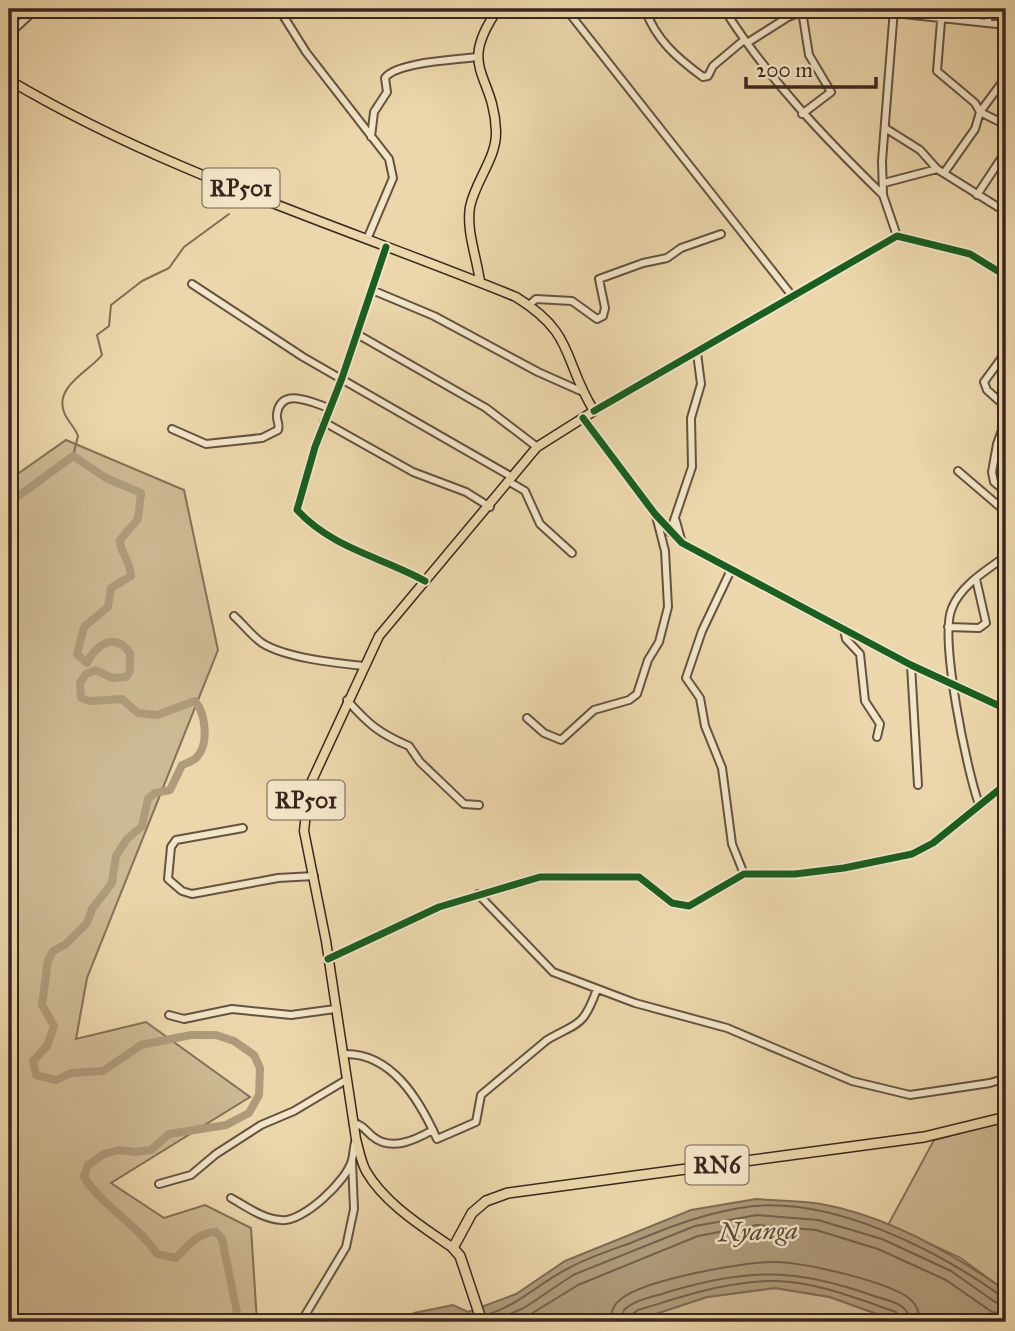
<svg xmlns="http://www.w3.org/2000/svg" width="1015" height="1331" font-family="'IM FELL Great Primer',serif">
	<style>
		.green { fill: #cdb993; stroke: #847058; stroke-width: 2 }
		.water { fill: #af9b7b; stroke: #806c56; stroke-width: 2 }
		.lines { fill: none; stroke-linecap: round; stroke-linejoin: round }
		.shore { stroke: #74604c; stroke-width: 2 }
		.stream { stroke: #806c56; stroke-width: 2 }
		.river { stroke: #af9b7b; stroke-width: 8 }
		.minor-casing { stroke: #665241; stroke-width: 10 }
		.major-casing { stroke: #3a261e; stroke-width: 11 }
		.highway-casing { stroke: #3a261e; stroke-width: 12 }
		.minor { stroke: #f2e5c8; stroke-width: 6 }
		.major { stroke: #ebd7ab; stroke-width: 8 }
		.highway { stroke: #ebd7ab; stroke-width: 9 }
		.cycleway-casing { stroke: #f2e5c8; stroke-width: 11 }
		.cycleway { stroke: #1b5e20; stroke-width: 7 }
		.labels { text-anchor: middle; stroke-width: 5; stroke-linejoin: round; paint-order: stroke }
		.shield { fill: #f2e5c8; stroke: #715f51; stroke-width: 2 }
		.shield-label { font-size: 23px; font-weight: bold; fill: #3a261e }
		.water-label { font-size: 26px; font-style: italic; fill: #5d493a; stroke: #f2e5c8 }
	</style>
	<rect width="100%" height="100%" fill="#ebd7ab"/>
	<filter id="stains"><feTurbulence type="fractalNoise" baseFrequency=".00286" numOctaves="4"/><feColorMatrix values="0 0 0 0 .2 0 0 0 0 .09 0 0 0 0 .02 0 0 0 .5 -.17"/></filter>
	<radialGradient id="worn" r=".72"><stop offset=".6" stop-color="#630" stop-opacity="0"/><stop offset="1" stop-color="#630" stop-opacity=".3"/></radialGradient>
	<path class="green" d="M 66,440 L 184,490 L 218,650 L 87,978 L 76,1039 L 146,1022 L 250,1097 L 111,1183 L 164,1218 L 205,1205 L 251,1228 L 257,1322 L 9,1322 L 9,480 Z
		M 1006,1121 L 1006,1291 L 959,1257 L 888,1225 L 934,1140 Z
		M 775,1288 L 830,1297 L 899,1322 L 631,1322 L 707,1297 Z"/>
	<path class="water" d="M 756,1199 C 777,1201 800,1200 821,1204 C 888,1216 951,1252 1006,1291 L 1006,1322 L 899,1322 L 830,1297 L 775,1288 L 707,1297 L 631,1322 L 402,1322 L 414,1313 L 453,1305 L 468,1312 L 516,1294 L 565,1261 L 691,1210 Z"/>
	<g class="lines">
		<path class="shore" d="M 486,1315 C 518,1306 540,1282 569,1268 C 587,1258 608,1251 628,1244 C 669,1227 709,1211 754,1206 C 836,1199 935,1249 1000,1295 L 1006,1296
			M 491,1322 L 524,1308 L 573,1275 L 695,1226 L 757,1215 L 818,1220 L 882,1239 L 951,1271 L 995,1302 L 1006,1305
			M 518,1322 L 578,1285 L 698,1236 L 757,1225 L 816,1230 L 878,1249 L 946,1280 L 992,1312 L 1006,1315
			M 610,1322 C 610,1313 613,1305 621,1299 C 644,1280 745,1261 776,1262 C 805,1263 888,1281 910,1299 C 917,1305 920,1313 920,1322
			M 621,1322 L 624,1310 C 635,1299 654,1297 668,1292 C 748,1268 796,1268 874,1296 C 889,1301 909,1303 910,1322
			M 629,1322 L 631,1315 L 638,1310 C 682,1297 729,1280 776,1281 C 817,1282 858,1299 896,1312 L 901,1322"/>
		<path class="stream" d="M 73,456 L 78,436 C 75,427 67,421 64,412 C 54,386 91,370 102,355 L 97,335 L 109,326 L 111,305 L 142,281 L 169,268 L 184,247 L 229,214"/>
		<path class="river" d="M 9,503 L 73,456 L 106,478 L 141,493 L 138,519 L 120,540 C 120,554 130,559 131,576 L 111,588 L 108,607 L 84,627 L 77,654 L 87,663 C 96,644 115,632 130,653 L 130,671 L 126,677 L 112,678 L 96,670 L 86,674 L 80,683 L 81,698 L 90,701 L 122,699 L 138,713 L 157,715 L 195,701 C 206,714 209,744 197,757 C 194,761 187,763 182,765 L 170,790 L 155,793 L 148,799 L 142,826 L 127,839 L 116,856 L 112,883 L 92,909 L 87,923 L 66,944 L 53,951 L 48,960 L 42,1005 L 54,1026 L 47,1046 L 33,1061 L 36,1075 L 56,1080 L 71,1073 L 103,1071 L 141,1045 L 191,1035 L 216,1035 L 234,1041 L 254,1055 L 260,1068 L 259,1095 L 249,1113 L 226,1125 L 169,1134 L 151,1150 L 135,1152 L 119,1150 L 104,1154 L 88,1165 L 84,1177 C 104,1208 137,1224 157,1254 L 176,1258 C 188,1246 198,1232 216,1232 L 222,1239 L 239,1322"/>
		<defs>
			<path id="minor" d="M 279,9 L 306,52 L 389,159 L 393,178 L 368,237
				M 566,9 L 793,297
				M 645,9 C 656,40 677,58 703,77 L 708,76 L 713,66 L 744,40
				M 724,9 C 769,80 824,137 883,195
				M 894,9 L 882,161 L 883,195 L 897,236
				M 942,9 L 937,71 L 975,103 L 980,112 L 975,129 L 944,173
				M 894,13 L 1006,25
				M 988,22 L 989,9
				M 9,34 L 36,9
				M 747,43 L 788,17 L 808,9
				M 1006,77 L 980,112 L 1006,125
				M 9,90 L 12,82
				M 802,114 L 831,92 L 809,55 L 802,11
				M 885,128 L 920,150 L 937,169 L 1006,212
				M 371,137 L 374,112 L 387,92 L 385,78 C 396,62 456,60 477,57
				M 884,183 L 937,169
				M 977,195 L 1006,151
				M 386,247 L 342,378 L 315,447 L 297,510 C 333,549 382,557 425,581
				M 192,284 L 303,357 L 512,477
				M 372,290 L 434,316 L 538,372 L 583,392
				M 529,305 L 536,299 L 572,301 L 597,319 L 603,316 L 605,308 L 599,279 L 643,263 L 667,258 L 681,248 L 721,234
				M 357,334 L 486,408 L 537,447
				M 1006,352 L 984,382 L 987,390 L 1006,407
				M 594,411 L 897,236 L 970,254 L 1006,276
				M 583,418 L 655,514 L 682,543 L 911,665 L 1006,709
				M 1006,419 L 997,444 L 992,472 L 994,482 L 1006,492
				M 324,422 L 413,472 L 466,492 L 490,507
				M 172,429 L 206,444 L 262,438 L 278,430 C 280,423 276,421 277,414 C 281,386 313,403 329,408
				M 958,471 L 1006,512
				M 508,481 L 525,491 L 540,524 L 572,553
				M 676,521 L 682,543
				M 670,532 L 692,467 L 691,418 L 701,384 L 697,353
				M 730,572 L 702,631 L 686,678 L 700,698 L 705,726 L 722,768 L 732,844 L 744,874
				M 234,616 C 243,624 252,636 262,643 C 286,658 335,663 364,666
				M 948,627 L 979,628 L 986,623 L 976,579
				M 844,630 L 846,639 L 860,654 L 865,701 L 880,724 L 877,737
				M 911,665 L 918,785
				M 347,700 C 368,724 380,734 409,746 L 420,762 L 464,804 L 479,805
				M 527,718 L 544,733 L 561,740 L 594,710 L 629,700 L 637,694 L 648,660 L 659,642 L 668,607 L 665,551 L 656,516
				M 979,804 C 967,772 939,637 952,608 C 961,585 987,570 1006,556
				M 243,828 L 176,840 L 171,847 L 168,879 L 182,891 L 192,894 L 278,878 L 314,876
				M 478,894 L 553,972 L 635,1003 L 727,1028 L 852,1081 L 910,1095 L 990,1083 L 1006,1078
				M 328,959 L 439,907 L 540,877 L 639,877 L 672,903 L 689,906 L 744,874 L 795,874 L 844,868 L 912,854 L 933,843 L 1006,784
				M 169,1015 L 184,1019 L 232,1009 L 291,1015 L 335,1009
				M 343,1054 C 391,1052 419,1099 437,1139 L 476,1122 L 481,1095 L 547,1040 C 578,1022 583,1028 597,989
				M 353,1123 C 363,1125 365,1130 372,1136 C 391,1152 415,1140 433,1130
				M 159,1184 L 191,1175 L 216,1154 L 261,1125 L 294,1111 L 346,1080
				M 231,1198 C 247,1207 263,1219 281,1220 C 302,1223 347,1181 352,1160 C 354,1153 353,1147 356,1139
				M 301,1322 L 346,1247 L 354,1209 L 352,1161"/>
			<path id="major" d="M 9,80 C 165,173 348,228 516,297 C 576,334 562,359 594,411 L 537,447 L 379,636 L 309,787 L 304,831 L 326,941 L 356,1139 C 359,1150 361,1162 366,1171 C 385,1204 423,1227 453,1248
				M 480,282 C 477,258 466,231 470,207 C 475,181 497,158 496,131 C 494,73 456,69 498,9"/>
			<path id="highway" d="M 482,1322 L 460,1256 L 453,1248 L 472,1213 L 486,1201 L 508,1193 L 924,1137 L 1006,1117"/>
		</defs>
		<use href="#minor" class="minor-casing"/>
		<use href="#major" class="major-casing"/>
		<use href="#highway" class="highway-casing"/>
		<use href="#minor" class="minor"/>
		<use href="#major" class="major"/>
		<use href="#highway" class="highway"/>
		<defs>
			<path id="cycleway" d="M 386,247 L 342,378 L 315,447 L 297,510 C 333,549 382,557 425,581
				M 594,411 L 897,236 L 970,254 L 1006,276
				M 583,418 L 655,514 L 682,543 L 911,665 L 1006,709
				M 328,959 L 439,907 L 540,877 L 639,877 L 672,903 L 689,906 L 744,874 L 795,874 L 844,868 L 912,854 L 933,843 L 1006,784"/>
		</defs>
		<use href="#cycleway" class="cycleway-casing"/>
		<use href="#cycleway" class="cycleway"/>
	</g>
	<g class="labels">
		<g class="shield">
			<rect x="202.5" y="168.5" width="77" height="39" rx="5"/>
			<rect x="267.5" y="780.5" width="77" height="39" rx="5"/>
			<rect x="685.5" y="1145.5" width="63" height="39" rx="5"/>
		</g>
		<g class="shield-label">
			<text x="241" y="196">RP501</text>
			<text x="306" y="808">RP501</text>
			<text x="717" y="1173">RN6</text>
		</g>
		<g class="water-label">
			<text transform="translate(758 1231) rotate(-2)" y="9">Nyanga</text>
		</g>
	</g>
	<rect width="1015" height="1331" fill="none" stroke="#ebd7ab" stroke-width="35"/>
	<rect x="10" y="10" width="994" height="1310" fill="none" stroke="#3a261e" stroke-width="3.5"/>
	<rect x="18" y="18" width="980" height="1296" fill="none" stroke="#3a261e" stroke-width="2"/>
	<path d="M746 77v10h130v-10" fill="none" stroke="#3a261e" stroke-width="3.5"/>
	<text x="756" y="77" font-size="21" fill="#3a261e" stroke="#f2e5c8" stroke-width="5" paint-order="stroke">200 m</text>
	<rect width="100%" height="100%" filter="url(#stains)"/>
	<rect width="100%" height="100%" fill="url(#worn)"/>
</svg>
